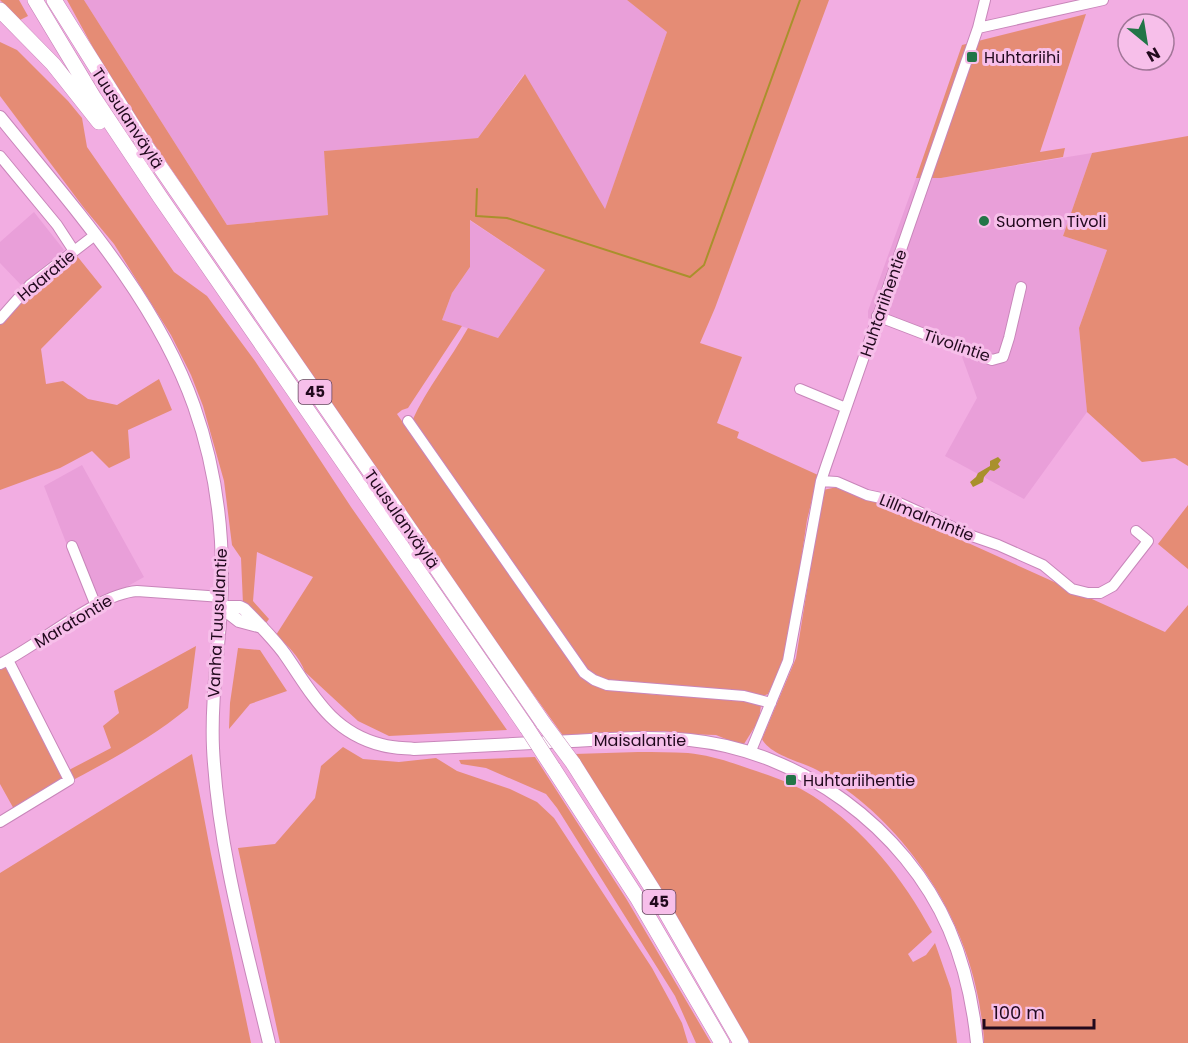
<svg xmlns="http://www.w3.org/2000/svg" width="1188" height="1043" font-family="Poppins,sans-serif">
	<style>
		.built { fill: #e99fd9 }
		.green { fill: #e58c75 }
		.water { fill: #a9902c }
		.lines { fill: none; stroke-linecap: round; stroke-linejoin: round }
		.stream { stroke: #a9902c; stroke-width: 2 }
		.minor-casing { stroke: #c886ba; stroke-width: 12 }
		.major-casing { stroke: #c886ba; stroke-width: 14 }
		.highway-casing { stroke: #c886ba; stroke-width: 16 }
		.minor { stroke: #fff; stroke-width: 10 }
		.major { stroke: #fff; stroke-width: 12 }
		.highway { stroke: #fff; stroke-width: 15 }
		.highway-bridge-casing { stroke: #c886ba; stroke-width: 16; stroke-linecap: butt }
		.highway-bridge { stroke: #fff; stroke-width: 15 }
		.poi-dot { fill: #227547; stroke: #f7bfea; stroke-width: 2 }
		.labels { text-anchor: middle; stroke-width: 6; stroke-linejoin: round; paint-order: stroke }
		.shield { fill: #f7bfea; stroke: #61405a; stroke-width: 1.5 }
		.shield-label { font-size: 15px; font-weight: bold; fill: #21091d }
		.poi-label { font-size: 16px; fill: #21091d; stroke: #f7bfea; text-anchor: start }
		.street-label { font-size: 16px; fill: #21091d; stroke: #f7bfea }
	</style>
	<rect width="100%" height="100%" fill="#f2ade2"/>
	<path class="built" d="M 84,0 L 627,0 L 667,32 L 605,210 L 524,74 L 478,138 L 324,151 L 328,215 L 227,225 Z
		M 1092,153 L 1063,236 L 1107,250 L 1079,328 L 1087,412 L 1024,499 L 945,456 L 977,398 L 961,354 L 868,318 L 868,311 L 916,178 L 941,178 Z
		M 34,212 L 64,250 L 21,285 L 0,263 L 0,242 Z
		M 469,220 L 545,270 L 498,338 L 442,320 L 452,293 L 470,267 Z
		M 82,465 L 144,577 L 91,607 L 44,486 Z"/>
	<path class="green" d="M 0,0 L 19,0 L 28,16 L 20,20 Z
		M 67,0 L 84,0 L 227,225 L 328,215 L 324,151 L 478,138 L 525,74 L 605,209 L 667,32 L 627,0 L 829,0 L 715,308 L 700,343 L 742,357 L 717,423 L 739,432 L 737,438 L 818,475 L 807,520 L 789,641 L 784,660 L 768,694 L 760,697 L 608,681 L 586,673 L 412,421 C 427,388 450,360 468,328 L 498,338 L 545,270 L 470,220 L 470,267 L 452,293 L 442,320 L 462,326 L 408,408 L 402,410 L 397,414 L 577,670 L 600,688 L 657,695 L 743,697 L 761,705 L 759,720 L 744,744 L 738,744 L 716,735 L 682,734 L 664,731 L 564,737 L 476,614 L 148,135 L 102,64 Z
		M 1086,14 L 1040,152 L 1065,148 L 1063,157 L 941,178 L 916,178 L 962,45 Z
		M 0,42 L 17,50 L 68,101 L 82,118 L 87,147 L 174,272 L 207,296 L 255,361 L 351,507 L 507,730 L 389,736 L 358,721 L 305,672 C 299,656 288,646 276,635 L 313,577 L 257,552 L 253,601 L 269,619 L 266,623 L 243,604 L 241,558 L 232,545 L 224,481 L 203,406 L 191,375 L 171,335 L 114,244 L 84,208 L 0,96 Z
		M 1188,136 L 1188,466 L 1175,458 L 1142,462 L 1087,412 L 1079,328 L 1107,250 L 1063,236 L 1092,153 Z
		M 77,256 L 102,287 L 41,349 L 46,384 L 63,381 L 88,399 L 117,405 L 159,379 L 172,410 L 128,430 L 130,458 L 109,468 L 92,451 L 60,468 L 0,490 L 0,323 L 31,289 Z
		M 842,486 L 1165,632 L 1188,605 L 1188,1043 L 984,1043 C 984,1029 981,1016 979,1002 C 964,915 907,828 832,780 C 827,776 822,773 817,770 C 802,762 770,755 762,739 L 796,658 L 823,490 Z
		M 1188,505 L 1188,569 L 1158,544 Z
		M 196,646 L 188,708 C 137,750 73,779 15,811 L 0,784 L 0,660 L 9,656 L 69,770 L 111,748 L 103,726 L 119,713 L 114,691 Z
		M 238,648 L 260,650 L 287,691 L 250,704 L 229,729 L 230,703 Z
		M 343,747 L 363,759 L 399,762 L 436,758 L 457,771 L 510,789 L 537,802 L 554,818 L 652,968 L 682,1023 L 688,1043 L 280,1043 L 238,848 L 275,844 L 315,798 L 321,766 Z
		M 638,752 C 655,752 672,752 688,753 C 709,755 731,762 750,769 C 771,776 794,784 813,796 C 865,830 903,878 932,932 L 908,954 L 913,962 L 926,955 L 935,943 L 951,989 L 957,1043 L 750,1043 L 639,856 L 574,754 Z
		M 192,754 L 211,854 L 251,1043 L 0,1043 L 0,873 Z
		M 535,757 L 627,900 L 711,1043 L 696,1043 L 675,996 L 557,808 L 546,794 L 486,768 L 461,764 L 459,760 Z"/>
	<path class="water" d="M 998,457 L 1001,460 L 998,464 L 1000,467 L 994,471 L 990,470 L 984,477 L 983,482 L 973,487 L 970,482 L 976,477 L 978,473 L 990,466 L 990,461 Z"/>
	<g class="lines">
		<path class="stream" d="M 477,189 L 476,216 L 507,218 L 690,277 L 704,265 L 800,0"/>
		<defs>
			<path id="minor" d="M 978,28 L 1103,0
				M 0,156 L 57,225 L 74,251
				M 877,316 L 992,360 L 1003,357 L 1009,338 L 1021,287
				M 0,319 L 30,285 L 95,235
				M 800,389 L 846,408
				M 408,421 L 584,673 L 594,680 L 607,685 L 744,696 L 771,703
				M 821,481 L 837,482 L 867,495 L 895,501 L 972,536 L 998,545 L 1043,565 L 1072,589 L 1088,593 L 1100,593 L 1113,586 L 1148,541 L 1136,531
				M 72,546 L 96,606
				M 0,664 C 39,645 97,594 137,591 L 222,597
				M 750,753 L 788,661 L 821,481 L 826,466 L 978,28 L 985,0
				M 0,822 L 69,780 L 8,660"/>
			<path id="major" d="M 0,117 C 72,206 155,296 194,406 C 217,471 225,540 221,609 C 218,655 211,701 213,748 C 218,849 246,946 269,1043
				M 221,607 L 240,607 L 244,609 C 258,623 272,637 284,653 C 312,693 330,732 382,745 C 392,748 404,748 414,749 C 467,746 520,744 572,741 C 611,739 651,736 690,740 C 800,751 905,828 949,929 C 965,966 973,1003 977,1043
				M 221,607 L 239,621 L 262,627"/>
			<path id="highway" d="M 35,0 L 94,98 L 160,197 L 527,728
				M 54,0 L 145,145 L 544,724
				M 0,10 L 53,64 L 99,122
				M 573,763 L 653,890 L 741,1043
				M 553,768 L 638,899 L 722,1043"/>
		</defs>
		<use href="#minor" class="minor-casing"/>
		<use href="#major" class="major-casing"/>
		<use href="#highway" class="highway-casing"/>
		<use href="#minor" class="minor"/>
		<use href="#major" class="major"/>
		<use href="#highway" class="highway"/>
		<defs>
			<path id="highway-bridge" d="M 544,724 L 573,763
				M 527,728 L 553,768"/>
		</defs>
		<use href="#highway-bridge" class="highway-bridge-casing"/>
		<use href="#highway-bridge" class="highway-bridge"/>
	</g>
	<g class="poi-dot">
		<rect x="966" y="51" width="12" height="12" rx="3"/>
		<circle cx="984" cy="221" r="6"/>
		<rect x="785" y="774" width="12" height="12" rx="3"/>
	</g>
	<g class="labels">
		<g class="shield">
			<rect x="298.5" y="380" width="33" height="24" rx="4.5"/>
			<rect x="642.5" y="890" width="33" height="24" rx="4.5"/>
		</g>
		<g class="shield-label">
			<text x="315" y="397">45</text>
			<text x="659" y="907">45</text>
		</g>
		<g class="poi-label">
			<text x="984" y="63">Huhtariihi</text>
			<text x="996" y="227">Suomen Tivoli</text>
			<text x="803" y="786">Huhtariihentie</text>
		</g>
		<g class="street-label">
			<text transform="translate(128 118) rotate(57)" y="6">Tuusulanväylä</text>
			<text transform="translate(46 275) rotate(-40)" y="6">Haaratie</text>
			<text transform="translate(883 303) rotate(-71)" y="6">Huhtariihentie</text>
			<text transform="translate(957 345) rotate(19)" y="6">Tivolintie</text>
			<text transform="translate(927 517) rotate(22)" y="6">Lillmalmintie</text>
			<text transform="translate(402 519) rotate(55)" y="6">Tuusulanväylä</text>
			<text transform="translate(73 621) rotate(-31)" y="6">Maratontie</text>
			<text transform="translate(217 623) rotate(-87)" y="6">Vanha Tuusulantie</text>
			<text x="640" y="746">Maisalantie</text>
		</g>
	</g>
	<g transform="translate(1146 42) rotate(150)"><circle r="28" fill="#f7bfea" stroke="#a17698" stroke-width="1.5"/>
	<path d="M0-4.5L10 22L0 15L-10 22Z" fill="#227547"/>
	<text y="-9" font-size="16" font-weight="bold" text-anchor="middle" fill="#21091d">N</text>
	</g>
	<path d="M984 1019v9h110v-9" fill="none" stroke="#21091d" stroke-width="3"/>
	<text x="993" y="1019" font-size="18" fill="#21091d" stroke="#f7bfea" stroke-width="4.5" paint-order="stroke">100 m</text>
</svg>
